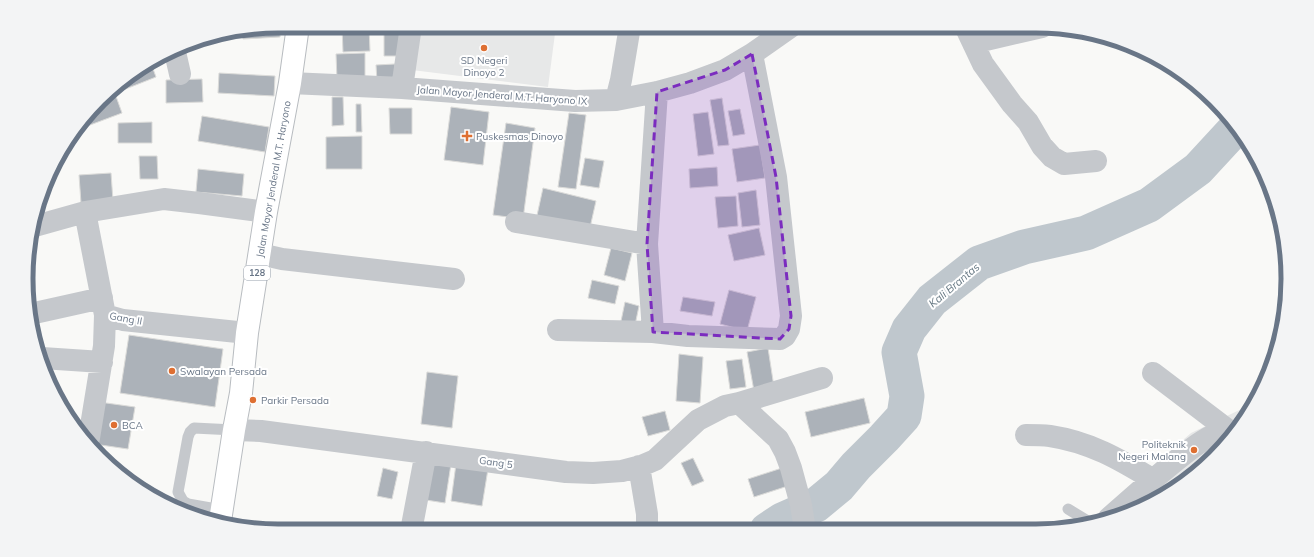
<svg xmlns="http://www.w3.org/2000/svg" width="1314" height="557" font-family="Mulish,sans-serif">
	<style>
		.built { fill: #e7e8e8 }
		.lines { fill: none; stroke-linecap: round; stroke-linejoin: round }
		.river { stroke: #bfc7cd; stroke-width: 35 }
		.building { fill: #acb2b9; stroke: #dbdbd9 }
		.primary-casing { stroke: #b8bcc0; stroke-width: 24 }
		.service { stroke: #c5c8cc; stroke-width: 11 }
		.minor { stroke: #c5c8cc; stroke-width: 22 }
		.primary { stroke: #fff; stroke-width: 22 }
		.marked { fill: #7b2cbf; fill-opacity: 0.2; stroke: #7b2cbf; stroke-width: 3; stroke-dasharray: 8 5; stroke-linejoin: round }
		.poi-dot { fill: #de6f32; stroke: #fff; stroke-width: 1.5 }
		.labels { text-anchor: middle; stroke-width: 4; stroke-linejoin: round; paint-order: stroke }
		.shield { fill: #fff; stroke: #969fab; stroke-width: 1 }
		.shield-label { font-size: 9px; font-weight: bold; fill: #697687 }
		.poi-label { font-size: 10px; fill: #697687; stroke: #fff; text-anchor: start }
		.street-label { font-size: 10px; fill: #697687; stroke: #fff }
		.water-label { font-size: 11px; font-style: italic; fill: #657782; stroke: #fff }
		.rim { fill: none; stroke: #697687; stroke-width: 5 }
	</style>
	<rect width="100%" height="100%" fill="#f9f9f7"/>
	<path class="built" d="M 418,26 L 556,26 L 548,87 L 412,70 Z
		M 1248,406 L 1250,410 L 1246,419 L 1202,468 L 1132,512 L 1086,524 L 1191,433 Z"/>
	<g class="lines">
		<path class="river" d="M 767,530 L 782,520 L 816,505 L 839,486 L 856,466 L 884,438 L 904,416 L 907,396 L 899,352 L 909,329 L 932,300 L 979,263 L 1024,247 L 1086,233 L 1149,205 L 1198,169 L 1234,130"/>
	</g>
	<path class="building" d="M 281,26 L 280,37 L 243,39 L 242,32 Z
		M 342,26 L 369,26 L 370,51 L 343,52 Z
		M 433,26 L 468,26 L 468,30 L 433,30 Z
		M 384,27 L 401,27 L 402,56 L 384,56 Z
		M 365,53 L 365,79 L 337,80 L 336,54 Z
		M 395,64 L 395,82 L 377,82 L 376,65 Z
		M 152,66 L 156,77 L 118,92 L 116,86 Z
		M 219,73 L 275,76 L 274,96 L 218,93 Z
		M 202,79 L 203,102 L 166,103 L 166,80 Z
		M 113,88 L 122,113 L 82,128 L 82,126 Z
		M 332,97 L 343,97 L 344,125 L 332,126 Z
		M 722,98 L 729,145 L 718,146 L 710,100 Z
		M 356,104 L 361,104 L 362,132 L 356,132 Z
		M 451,107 L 489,112 L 483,165 L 444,160 Z
		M 389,108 L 412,108 L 412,134 L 390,134 Z
		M 740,109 L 745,134 L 733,136 L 728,111 Z
		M 708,112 L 714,154 L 698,156 L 693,114 Z
		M 569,113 L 586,115 L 576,189 L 558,187 Z
		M 202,116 L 269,127 L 265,152 L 198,141 Z
		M 152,122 L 152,143 L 118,143 L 118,123 Z
		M 506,123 L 535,128 L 523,219 L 493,215 Z
		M 362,136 L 362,169 L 326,169 L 326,137 Z
		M 760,145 L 765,178 L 737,182 L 732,149 Z
		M 139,156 L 157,156 L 158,179 L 140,179 Z
		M 585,158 L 604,161 L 599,188 L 580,185 Z
		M 717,167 L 718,186 L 690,188 L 689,169 Z
		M 198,169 L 244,174 L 242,196 L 196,192 Z
		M 111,173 L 113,201 L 81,203 L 79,175 Z
		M 543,188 L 596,201 L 589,232 L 536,220 Z
		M 756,190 L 760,225 L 742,227 L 738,193 Z
		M 736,196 L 738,226 L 718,228 L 715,197 Z
		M 759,228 L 765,255 L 734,261 L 728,235 Z
		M 611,248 L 632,253 L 625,281 L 604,275 Z
		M 592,280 L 619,286 L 615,304 L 588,298 Z
		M 729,290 L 756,297 L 747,331 L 720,324 Z
		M 683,297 L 715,302 L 712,316 L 680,311 Z
		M 625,302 L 639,306 L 634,330 L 620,326 Z
		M 129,335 L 223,349 L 215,407 L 120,393 Z
		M 768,348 L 774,387 L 754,391 L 747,352 Z
		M 679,354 L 703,357 L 700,403 L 676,401 Z
		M 742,359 L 746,387 L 730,389 L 726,361 Z
		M 427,372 L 458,376 L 452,428 L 421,424 Z
		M 864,398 L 870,423 L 811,437 L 805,412 Z
		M 99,402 L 135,407 L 128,449 L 94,444 Z
		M 665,411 L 670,430 L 648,436 L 642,417 Z
		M 693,458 L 704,481 L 692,486 L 681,463 Z
		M 433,461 L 451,464 L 445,503 L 426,500 Z
		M 456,464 L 488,469 L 482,506 L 451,501 Z
		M 785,467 L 791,485 L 754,497 L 748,479 Z
		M 383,468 L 398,472 L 392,499 L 377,496 Z"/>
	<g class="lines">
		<defs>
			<path id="primary" d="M 220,521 L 234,430 L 241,393 L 247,333 L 266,212 L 290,83 L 298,26"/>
		</defs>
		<use href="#primary" class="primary-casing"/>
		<path class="service" d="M 1068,509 L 1091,523
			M 222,510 L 188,504 L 183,501 L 178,492 L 188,437 L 190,432 L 194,428 L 234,430"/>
		<path class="minor" d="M 965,26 L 983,64 L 1012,104 L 1028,122 L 1042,146 L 1052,157 L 1064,164 L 1096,161
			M 973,43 L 1042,27
			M 175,52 L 180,74
			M 290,83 L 402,88 L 575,101 L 616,100 L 657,92 L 690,83 L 725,70 L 752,54 L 792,26
			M 402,88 L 411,26
			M 616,100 L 621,80 L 630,26
			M 85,212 L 105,315
			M 516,222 L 647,244
			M 35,226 L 85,212 L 164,199 L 199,203 L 266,212
			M 260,254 L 282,259 L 454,279
			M 30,314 L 102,298
			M 558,330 L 653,332 L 688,336 L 780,339 L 785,336 L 789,329 L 791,316 L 776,177 L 752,54
			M 653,332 L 647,244 L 657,92
			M 42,358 L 102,362
			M 1153,373 L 1228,430 L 1234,431
			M 739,403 L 778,439 L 785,452 L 791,468 L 801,505 L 805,530
			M 234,430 L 261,431 L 566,472 L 593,473 L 622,471 L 641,466 L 655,460 L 698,420 L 725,406 L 739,403 L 822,378
			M 1026,435 C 1034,435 1042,435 1050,436 C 1090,442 1119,459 1152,479
			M 89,438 L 104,346 L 105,315 L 123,320 L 247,333
			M 639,466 L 647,514 L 647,530
			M 1109,518 C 1130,499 1151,481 1173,463 C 1191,449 1205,436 1228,430
			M 411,531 L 426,452"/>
		<use href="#primary" class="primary"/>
	</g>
	<path class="marked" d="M 752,54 L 776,177 L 791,316 L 789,329 L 780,339 L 653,332 L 647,244 L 657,92 L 725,70 Z"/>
	<g class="poi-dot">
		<circle cx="484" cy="48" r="4"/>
		<path d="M465 130h4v4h4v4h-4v4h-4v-4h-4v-4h4z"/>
		<circle cx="172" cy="371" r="4"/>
		<circle cx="253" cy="400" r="4"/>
		<circle cx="114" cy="425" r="4"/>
		<circle cx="1194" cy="450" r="4"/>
	</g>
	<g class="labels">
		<rect class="shield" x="244" y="266" width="26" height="14" rx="3"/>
		<g class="shield-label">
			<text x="257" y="276">128</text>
		</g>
		<g class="poi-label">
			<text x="484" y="64" text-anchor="middle">SD Negeri<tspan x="484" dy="12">Dinoyo 2</tspan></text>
			<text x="476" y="140">Puskesmas Dinoyo</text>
			<text x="180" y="375">Swalayan Persada</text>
			<text x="261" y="404">Parkir Persada</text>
			<text x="122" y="429">BCA</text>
			<text x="1186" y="448" text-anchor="end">Politeknik<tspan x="1186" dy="12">Negeri Malang</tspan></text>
		</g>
		<g class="street-label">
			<text transform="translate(502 95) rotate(4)" y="4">Jalan Mayor Jenderal M.T. Haryono IX</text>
			<text transform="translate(273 179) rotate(-80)" y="4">Jalan Mayor Jenderal M.T. Haryono</text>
			<text transform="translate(126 318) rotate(10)" y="4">Gang II</text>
			<text transform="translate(496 462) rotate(8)" y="4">Gang 5</text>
		</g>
		<g class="water-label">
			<text transform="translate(954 285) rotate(-40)" y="4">Kali Brantas</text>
		</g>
	</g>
	<path d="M0 0H1314V557H0ZM278 33H1036A245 245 0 0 1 1281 278V279A245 245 0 0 1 1036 524H278A245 245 0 0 1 33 279V278A245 245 0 0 1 278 33Z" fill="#f3f4f5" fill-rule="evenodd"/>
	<path class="rim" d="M278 33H1036A245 245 0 0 1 1281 278V279A245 245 0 0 1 1036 524H278A245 245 0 0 1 33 279V278A245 245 0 0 1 278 33Z"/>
</svg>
